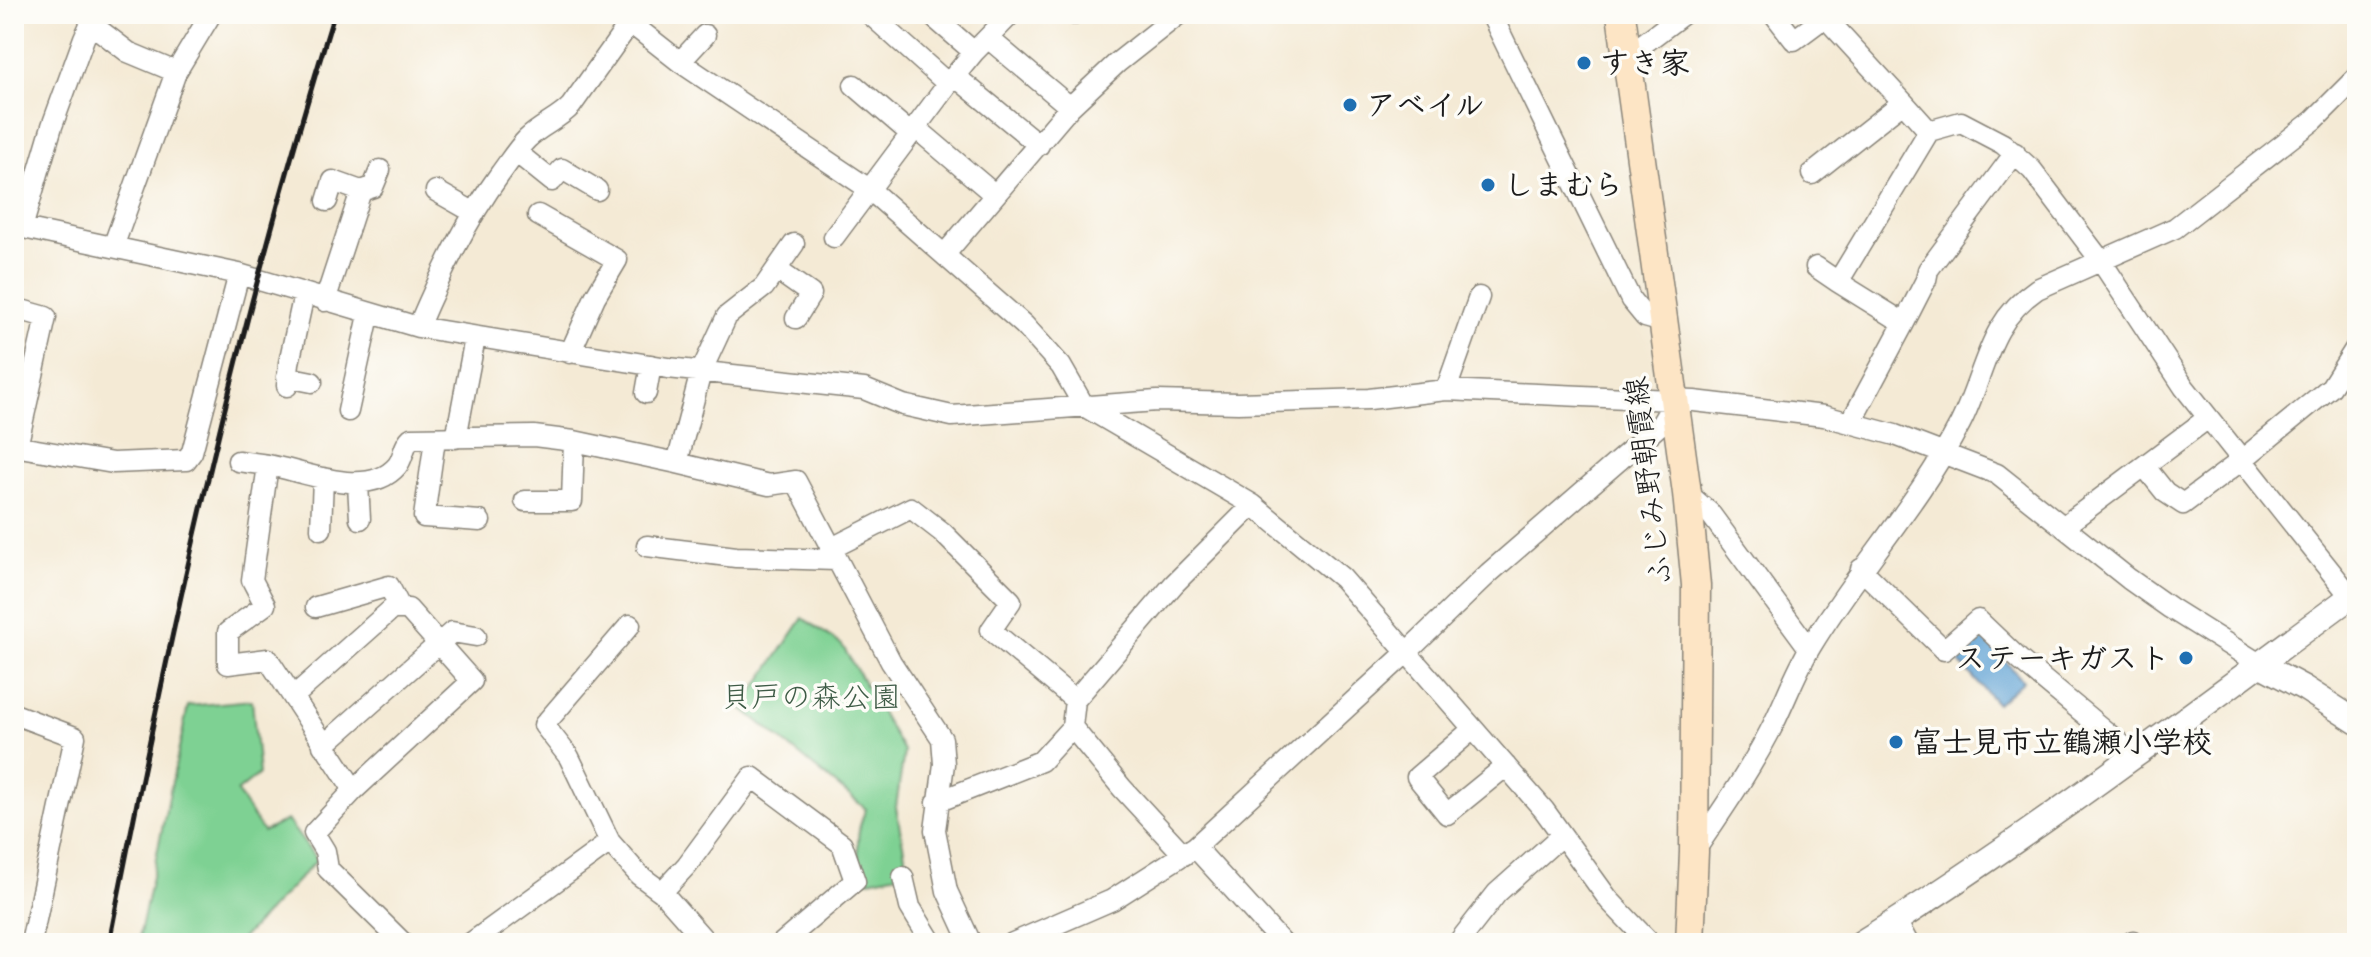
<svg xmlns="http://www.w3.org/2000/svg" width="2371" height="957" font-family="'Patrick Hand','Klee One',sans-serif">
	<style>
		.green { fill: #7ed193; stroke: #4d7658; stroke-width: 2 }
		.water { fill: #63a4d6; stroke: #406079; stroke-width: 2 }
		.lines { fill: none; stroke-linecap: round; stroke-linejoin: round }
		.minor-casing { stroke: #888378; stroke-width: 23 }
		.tertiary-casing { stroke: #888378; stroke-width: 27 }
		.secondary-casing { stroke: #888378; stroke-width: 31 }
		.minor { stroke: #fff; stroke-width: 20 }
		.tertiary { stroke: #fff; stroke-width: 24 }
		.secondary { stroke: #fde5c5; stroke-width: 28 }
		.rail { stroke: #1c1c1c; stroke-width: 5 }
		.poi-dot { fill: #1f6fb2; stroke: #fdfcf7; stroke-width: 3 }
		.labels { text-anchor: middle; stroke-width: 7; stroke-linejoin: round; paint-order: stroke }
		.poi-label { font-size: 30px; font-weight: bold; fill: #1c1c1c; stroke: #fdfcf7; text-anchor: start }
		.street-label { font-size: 30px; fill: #1c1c1c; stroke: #fdfcf7 }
		.park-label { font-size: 30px; fill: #3e5b46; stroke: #fdfcf7 }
	</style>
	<rect width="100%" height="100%" fill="#fdfcf7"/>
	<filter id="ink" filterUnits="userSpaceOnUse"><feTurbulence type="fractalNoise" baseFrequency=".0125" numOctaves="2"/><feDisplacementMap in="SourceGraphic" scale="16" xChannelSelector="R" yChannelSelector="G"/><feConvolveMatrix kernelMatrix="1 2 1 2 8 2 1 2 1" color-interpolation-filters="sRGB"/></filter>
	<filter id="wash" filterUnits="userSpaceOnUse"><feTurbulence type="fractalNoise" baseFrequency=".006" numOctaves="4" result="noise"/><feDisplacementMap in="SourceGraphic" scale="32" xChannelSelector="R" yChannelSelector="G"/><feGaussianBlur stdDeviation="1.8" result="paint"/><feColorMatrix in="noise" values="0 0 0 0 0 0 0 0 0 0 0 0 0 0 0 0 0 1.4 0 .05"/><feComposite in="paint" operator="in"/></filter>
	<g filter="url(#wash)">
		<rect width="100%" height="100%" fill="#f4ead5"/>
		<path class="green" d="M 803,618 L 842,645 L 904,752 L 896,807 L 908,872 L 864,881 C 857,855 854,834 866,809 L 742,708 Z
			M 252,700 L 259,774 L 237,792 L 263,832 L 287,820 L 317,860 L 238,943 L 138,943 L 188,706 Z"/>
		<path class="water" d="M 1981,633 L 2023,681 L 1997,704 L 1955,657 Z"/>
	</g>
	<g filter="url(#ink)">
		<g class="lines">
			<defs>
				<path id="minor" d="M 619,14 L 680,62 L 869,189 L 1024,325 L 1061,366 L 1084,406 L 1253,505 L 1342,578 L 1544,810 L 1609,900 L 1650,943
					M 870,14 L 948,84
					M 930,14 L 974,52
					M 1074,14 L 1075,14
					M 1491,14 L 1631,300 L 1645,317 L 1663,322
					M 1774,14 L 1794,40 L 1825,17 L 1903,102
					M 90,23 L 128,52 L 176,72
					M 988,38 L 1070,107
					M 1627,56 L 1683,14
					M 680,62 L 705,35
					M 956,77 L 1039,145
					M 854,85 L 911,134
					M 916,128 L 995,195
					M 516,152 L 552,181 L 562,169 L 597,190
					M 1812,174 L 1903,102 L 1929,131
					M 361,191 L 373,187 L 380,170
					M 436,191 L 473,212
					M 538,215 L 617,260 L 595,297 L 570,353
					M 14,226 L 239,274 L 418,327 L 668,368 L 864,389 L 903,405 L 952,416 L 1157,401 L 1238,403 L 1369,399 L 1446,390 L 1694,401 L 1824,416 L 1895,435 L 1997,474 L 2129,579 L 2170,608 L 2261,665
					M 22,228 L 52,126 L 84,38 L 95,14
					M 834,237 L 948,84 L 974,52 L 1011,14
					M 113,247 L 176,72 L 211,14
					M 945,254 L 1070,107 L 1117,63 L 1179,14
					M 1816,267 L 1838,282
					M 777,270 L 811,294 L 796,318
					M 325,301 L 361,191 L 333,181 L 327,201
					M 14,308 L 46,317 L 17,447
					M 1904,323 L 1926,280 L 1928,270 L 2015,153
					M 418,327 C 441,273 466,221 500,174 C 509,162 517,149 527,139 C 541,125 558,120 571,106 L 630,23
					M 287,377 L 312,382
					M 287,386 L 289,363 L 304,294
					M 1446,390 L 1479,297
					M 646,393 L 651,365
					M 348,411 L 369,315
					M 1851,422 L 1904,323 L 1838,282 L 1929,131 L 1961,122 L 2003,144 L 2032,170 L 2101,261 L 2184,387 L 2351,597
					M 456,438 L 475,338
					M 435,439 L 424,517 L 480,521
					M 14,446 L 113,463 L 186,460 L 192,452 L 239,274
					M 238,461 L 268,465
					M 677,463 L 701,372 L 727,316 L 764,287 L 794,244
					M 2145,467 L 2165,492 L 2183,504 L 2242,460 L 2331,387 L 2357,346
					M 358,484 L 360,519
					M 1687,493 L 1709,512 L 1809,648
					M 525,501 L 572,501 L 574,441
					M 2064,526 L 2208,418
					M 321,529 L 323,478
					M 647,546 L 736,557 L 836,560
					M 830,549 L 911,508 L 942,532 L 1011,601 L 991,630 L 1075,700
					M 1861,569 L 1944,650 L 1978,620 L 2021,661 L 2135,756
					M 316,607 L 389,586 L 401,609
					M 293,697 L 268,659 L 228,664 L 228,632 L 265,605 L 252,580 L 268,465 C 304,471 368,500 397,466 C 404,458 403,445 411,438 L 534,436 L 574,441 L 677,463 L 769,485 L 796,481 L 891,662 L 942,739 L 944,764 L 935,830 L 947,891 L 971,943
					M 14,714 L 75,737 L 31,943
					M 1473,729 L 1417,777 L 1447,814 L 1506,766
					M 323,746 L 452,632 L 476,636
					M 354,790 L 293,697 L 392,609 L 408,609 L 472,681 L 354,790 L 314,833 L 325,851 L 328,869 L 403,943
					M 937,802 L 1041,761 L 1072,727
					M 610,842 L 569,757 L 544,725 L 630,625
					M 1195,847 L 1282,943
					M 1694,852 C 1720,813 1747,775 1769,733 C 1784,705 1794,674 1811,646 C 1857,570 1919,503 1960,424 C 1986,373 1986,324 2037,289 L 2175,228 L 2314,120 L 2357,77
					M 1184,855 L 1122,788 L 1072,727 L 1075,700 L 1174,584 L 1253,505
					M 903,877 L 910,907 L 932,943
					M 662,892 L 687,865 L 752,777 L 842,844 L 855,881 L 782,943
					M 1896,921 L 1908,943
					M 471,943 L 610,842 L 639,875 L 662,892 L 707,943
					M 1013,943 L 1112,900 L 1195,847 L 1406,653 L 1489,573 L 1661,424 L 1674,402
					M 1458,943 L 1497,893 L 1562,835
					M 2130,943 L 2133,941"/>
				<path id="tertiary" d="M 2261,665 L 2304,688 L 2357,722
					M 1861,943 C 2033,835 2194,712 2357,592"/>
				<path id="secondary" d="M 1621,14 L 1687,493 L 1696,585 L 1694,852 L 1690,943"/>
			</defs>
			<use href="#minor" class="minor-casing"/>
			<use href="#tertiary" class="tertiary-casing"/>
			<use href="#secondary" class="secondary-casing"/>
			<use href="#minor" class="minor"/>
			<use href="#tertiary" class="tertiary"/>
			<use href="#secondary" class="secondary"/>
			<path class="rail" d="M 109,943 C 170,630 239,319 334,14"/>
		</g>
	</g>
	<g class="poi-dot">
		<circle cx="1584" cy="63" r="8"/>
		<circle cx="1350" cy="105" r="8"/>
		<circle cx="1488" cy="185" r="8"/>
		<circle cx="2186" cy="658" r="8"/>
		<circle cx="1896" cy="742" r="8"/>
	</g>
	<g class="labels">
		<g class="poi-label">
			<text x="1600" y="73">すき家</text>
			<text x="1366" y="115">アベイル</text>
			<text x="1504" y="195">しまむら</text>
			<text x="2170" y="668" text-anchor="end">ステーキガスト</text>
			<text x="1912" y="752">富士見市立鶴瀬小学校</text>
		</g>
		<g class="street-label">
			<text transform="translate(1648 481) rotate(-97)" y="10">ふじみ野朝霞線</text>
		</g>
		<g class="park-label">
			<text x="811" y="707">貝戸の森公園</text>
		</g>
	</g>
	<rect width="2371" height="957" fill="none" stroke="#fdfcf7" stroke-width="48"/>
</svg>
